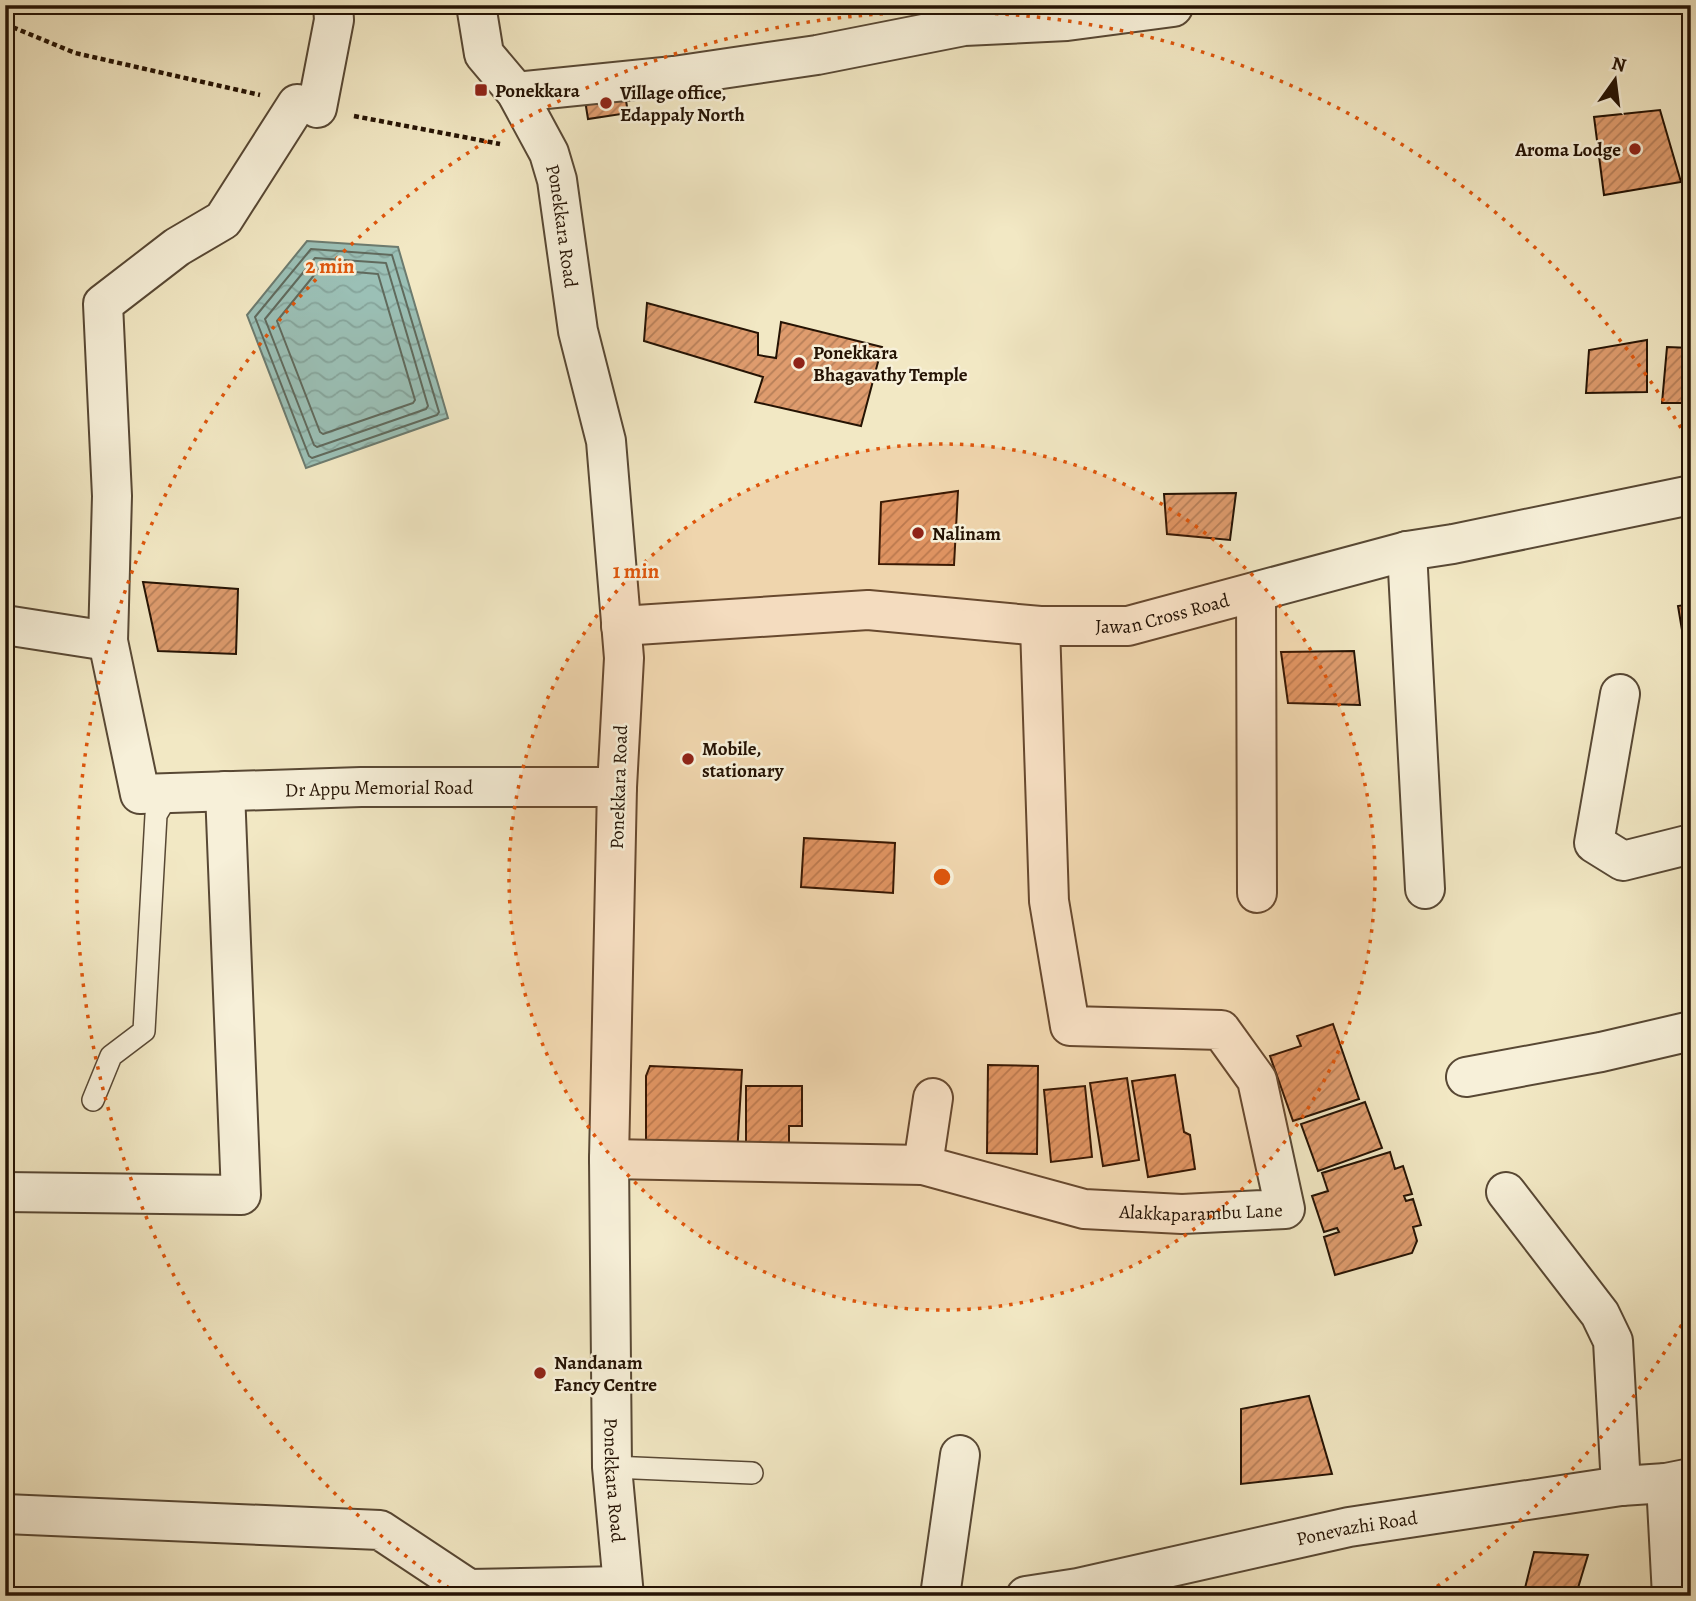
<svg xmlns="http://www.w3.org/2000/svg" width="1696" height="1601" font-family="Alegreya,serif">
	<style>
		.water { fill: url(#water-waves); stroke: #6c7b6f; stroke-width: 2 }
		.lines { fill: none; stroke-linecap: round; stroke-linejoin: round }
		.shore { stroke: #606a5d; stroke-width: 2 }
		.building { fill: url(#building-hatch); stroke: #251304; stroke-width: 2 }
		.service-casing { stroke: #584834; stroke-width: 24 }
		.minor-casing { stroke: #584834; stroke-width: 42 }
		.path { stroke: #251304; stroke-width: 4.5; stroke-dasharray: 5 3.5; stroke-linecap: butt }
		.service { stroke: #f7f0d9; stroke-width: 21 }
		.minor { stroke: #f7f0d9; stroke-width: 38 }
		.ring { fill: none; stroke: #de560c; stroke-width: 3.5; stroke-dasharray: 3.5 7 }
		.poi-dot { fill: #8f2418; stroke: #f7f0d9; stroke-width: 2.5 }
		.labels { text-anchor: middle; stroke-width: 5; stroke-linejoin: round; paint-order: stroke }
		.poi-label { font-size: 19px; font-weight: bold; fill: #251304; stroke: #f7f0d9; text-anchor: start }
		.street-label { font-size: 19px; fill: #251304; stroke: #f7f0d9 }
		.centre { fill: #de560c; stroke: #f7f0d9; stroke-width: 3.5 }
		.ring-label { font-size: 21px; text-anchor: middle; font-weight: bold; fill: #de560c; stroke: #f7f0d9; stroke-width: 5; stroke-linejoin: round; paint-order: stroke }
	</style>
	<defs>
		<pattern id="water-waves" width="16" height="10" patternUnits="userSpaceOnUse" patternTransform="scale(1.75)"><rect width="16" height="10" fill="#9bc0b6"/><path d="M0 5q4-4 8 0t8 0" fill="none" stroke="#85a49b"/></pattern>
		<pattern id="building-hatch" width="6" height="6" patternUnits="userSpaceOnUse" patternTransform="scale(1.75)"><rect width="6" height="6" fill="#df9c6e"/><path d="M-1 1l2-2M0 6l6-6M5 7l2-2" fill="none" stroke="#b57e58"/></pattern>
	</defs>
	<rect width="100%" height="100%" fill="#f2e8c4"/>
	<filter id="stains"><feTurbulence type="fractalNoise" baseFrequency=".00286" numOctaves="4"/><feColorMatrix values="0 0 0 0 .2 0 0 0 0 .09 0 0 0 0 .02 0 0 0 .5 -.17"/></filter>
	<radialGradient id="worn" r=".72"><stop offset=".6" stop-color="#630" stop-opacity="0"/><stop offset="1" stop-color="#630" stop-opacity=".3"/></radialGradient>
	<path class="water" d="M 307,241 L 398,247 L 448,418 L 306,468 L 247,315 Z"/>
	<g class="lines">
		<path class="shore" d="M 311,249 L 392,255 L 439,412 L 437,415 L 312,458 L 309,456 L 255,317 Z
			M 315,258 L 386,263 L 428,406 L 426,409 L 317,447 L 314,445 L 265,319 Z
			M 319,269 L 378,274 L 415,400 L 413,403 L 323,434 L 320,432 L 277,321 Z"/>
	</g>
	<path class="building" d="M 624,88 L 628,113 L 588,119 L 584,94 Z
		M 1660,110 L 1681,182 L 1604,195 L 1594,117 Z
		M 647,303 L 758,333 L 758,355 L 776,358 L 781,322 L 882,347 L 861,426 L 755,402 L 763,377 L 644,341 Z
		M 1647,340 L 1647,392 L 1586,393 L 1589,350 Z
		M 1667,347 L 1691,348 L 1691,403 L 1662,403 Z
		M 958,491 L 954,565 L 879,564 L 881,502 Z
		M 1236,493 L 1230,540 L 1167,534 L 1164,494 Z
		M 143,582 L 238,589 L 236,654 L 158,651 Z
		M 1691,604 L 1691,672 L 1689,672 L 1678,606 Z
		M 1354,651 L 1360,705 L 1288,703 L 1281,652 Z
		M 804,838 L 895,843 L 893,893 L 801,887 Z
		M 1333,1024 L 1359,1099 L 1293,1121 L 1270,1056 L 1301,1046 L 1297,1036 Z
		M 988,1065 L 1038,1066 L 1037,1154 L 987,1153 Z
		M 650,1066 L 742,1070 L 737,1155 L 646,1141 L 646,1076 Z
		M 1175,1075 L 1184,1132 L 1190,1135 L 1195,1169 L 1148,1177 L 1132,1081 Z
		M 1127,1078 L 1139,1160 L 1103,1166 L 1090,1083 Z
		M 746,1086 L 802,1086 L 802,1126 L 789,1126 L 789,1145 L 746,1145 Z
		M 1085,1086 L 1092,1157 L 1051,1162 L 1044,1090 Z
		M 1365,1102 L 1382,1148 L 1318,1171 L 1301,1124 Z
		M 1390,1152 L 1395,1169 L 1403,1166 L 1412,1194 L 1404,1196 L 1406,1201 L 1413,1199 L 1421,1225 L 1413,1227 L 1417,1241 L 1412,1253 L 1335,1275 L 1324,1237 L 1339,1232 L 1337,1228 L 1324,1232 L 1312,1196 L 1328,1191 L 1322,1173 Z
		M 1309,1396 L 1332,1474 L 1241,1484 L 1241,1409 Z
		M 1534,1552 L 1588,1555 L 1578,1588 L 1602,1587 L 1601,1596 L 1523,1596 Z"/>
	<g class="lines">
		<defs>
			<path id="service" d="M 93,1100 L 111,1056 L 144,1031 L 156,815 L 169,793
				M 612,1467 L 752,1473"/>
			<g id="minor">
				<path id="s1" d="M 476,5 L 484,54 L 516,92 L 549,153 L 557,180 L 578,331 L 606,441 L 624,658 L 617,787 L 609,1159 L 612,1467 L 624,1596"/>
				<path d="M 516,92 L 674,76 L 817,55 L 964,26 L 1067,21 L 1173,7"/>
				<path id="s2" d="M 297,104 L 223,220 L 177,247 L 103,304 L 112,496 L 108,641 L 140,794 L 361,787 L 617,787"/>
				<path d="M 317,108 L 334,20 L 333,5"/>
				<path d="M 1407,551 L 1425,889"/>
				<path d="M 1256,592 L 1257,893"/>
				<path d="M 5,625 L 108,641"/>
				<path id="s3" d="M 621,626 L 868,610 L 1040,626 L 1128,626 L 1407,551 L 1453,544 L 1691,495"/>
				<path d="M 1620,694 L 1594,843 L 1623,861 L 1691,844"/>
				<path d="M 1466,1077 L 1601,1052 L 1691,1031"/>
				<path d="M 609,1159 L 923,1165 L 933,1098"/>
				<path id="s4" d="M 923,1165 L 1084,1209 L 1182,1214 L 1285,1209 L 1257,1080 L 1221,1030 L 1070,1026 L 1049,901 L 1040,626"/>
				<path d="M 5,1192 L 241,1195 L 225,791"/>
				<path d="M 1506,1192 L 1600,1314 L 1613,1341 L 1621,1486"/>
				<path d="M 1666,1483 L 1672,1596"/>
				<path d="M 5,1514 L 380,1530 L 469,1589 L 622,1586"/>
				<path d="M 940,1596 L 960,1455"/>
				<path id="s5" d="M 1026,1596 L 1078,1588 L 1349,1527 L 1621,1486 L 1666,1483 L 1691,1478"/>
			</g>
		</defs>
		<use href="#service" class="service-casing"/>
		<use href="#minor" class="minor-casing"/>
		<path class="path" d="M 5,24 L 75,53 L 260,95
			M 354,116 L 500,144"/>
		<use href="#service" class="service"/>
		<use href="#minor" class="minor"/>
	</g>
	<circle cx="942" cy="877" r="433" fill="#de560c" fill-opacity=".12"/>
	<g class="ring">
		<circle cx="942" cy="877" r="433"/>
		<path d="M1687 1316A865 865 0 0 1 1426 1594M458 1594A865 865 0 1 1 1687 438"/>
	</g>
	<g class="poi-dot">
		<rect x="474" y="83" width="14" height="14" rx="3.5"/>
		<circle cx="606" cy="103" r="7"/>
		<circle cx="1635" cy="149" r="7"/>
		<circle cx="799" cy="363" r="7"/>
		<circle cx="918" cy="533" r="7"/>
		<circle cx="688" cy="759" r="7"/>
		<circle cx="540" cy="1373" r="7"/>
	</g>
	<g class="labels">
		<g class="poi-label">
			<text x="495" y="97">Ponekkara</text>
			<text x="620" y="99">Village office,<tspan x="620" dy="22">Edappaly North</tspan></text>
			<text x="1621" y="156" text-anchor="end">Aroma Lodge</text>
			<text x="813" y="359">Ponekkara<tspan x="813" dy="22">Bhagavathy Temple</tspan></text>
			<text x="932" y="540">Nalinam</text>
			<text x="702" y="755">Mobile,<tspan x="702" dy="22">stationary</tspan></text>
			<text x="554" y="1369">Nandanam<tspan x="554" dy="22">Fancy Centre</tspan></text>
		</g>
		<g class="street-label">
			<text dy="7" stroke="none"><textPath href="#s1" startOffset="243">Ponekkara Road</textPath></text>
			<text dy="7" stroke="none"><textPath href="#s3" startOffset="544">Jawan Cross Road</textPath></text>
			<text transform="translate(618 787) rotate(-88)" y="7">Ponekkara Road</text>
			<text dy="7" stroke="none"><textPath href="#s2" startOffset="1017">Dr Appu Memorial Road</textPath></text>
			<text dy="7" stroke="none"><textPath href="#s4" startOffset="284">Alakkaparambu Lane</textPath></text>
			<text dy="7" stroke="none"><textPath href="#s1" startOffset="1503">Ponekkara Road</textPath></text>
			<text dy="7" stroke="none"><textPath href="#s5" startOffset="338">Ponevazhi Road</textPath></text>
		</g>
	</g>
	<circle cx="942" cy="877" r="10" class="centre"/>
	<g class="ring-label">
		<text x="330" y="273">2 min</text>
		<text x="636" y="578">1 min</text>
	</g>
	<rect width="1696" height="1601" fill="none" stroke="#f2e8c4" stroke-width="28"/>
	<rect x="7" y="7" width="1682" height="1587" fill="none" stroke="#251304" stroke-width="3.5"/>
	<rect x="14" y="14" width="1668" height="1573" fill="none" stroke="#251304" stroke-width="2"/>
	<g transform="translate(1615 80) rotate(14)" stroke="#f7f0d9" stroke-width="5" paint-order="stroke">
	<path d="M0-5L12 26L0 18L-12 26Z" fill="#251304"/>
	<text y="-10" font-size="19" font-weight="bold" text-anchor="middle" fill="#251304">N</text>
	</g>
	<rect width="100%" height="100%" filter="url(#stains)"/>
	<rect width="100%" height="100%" fill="url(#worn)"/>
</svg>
